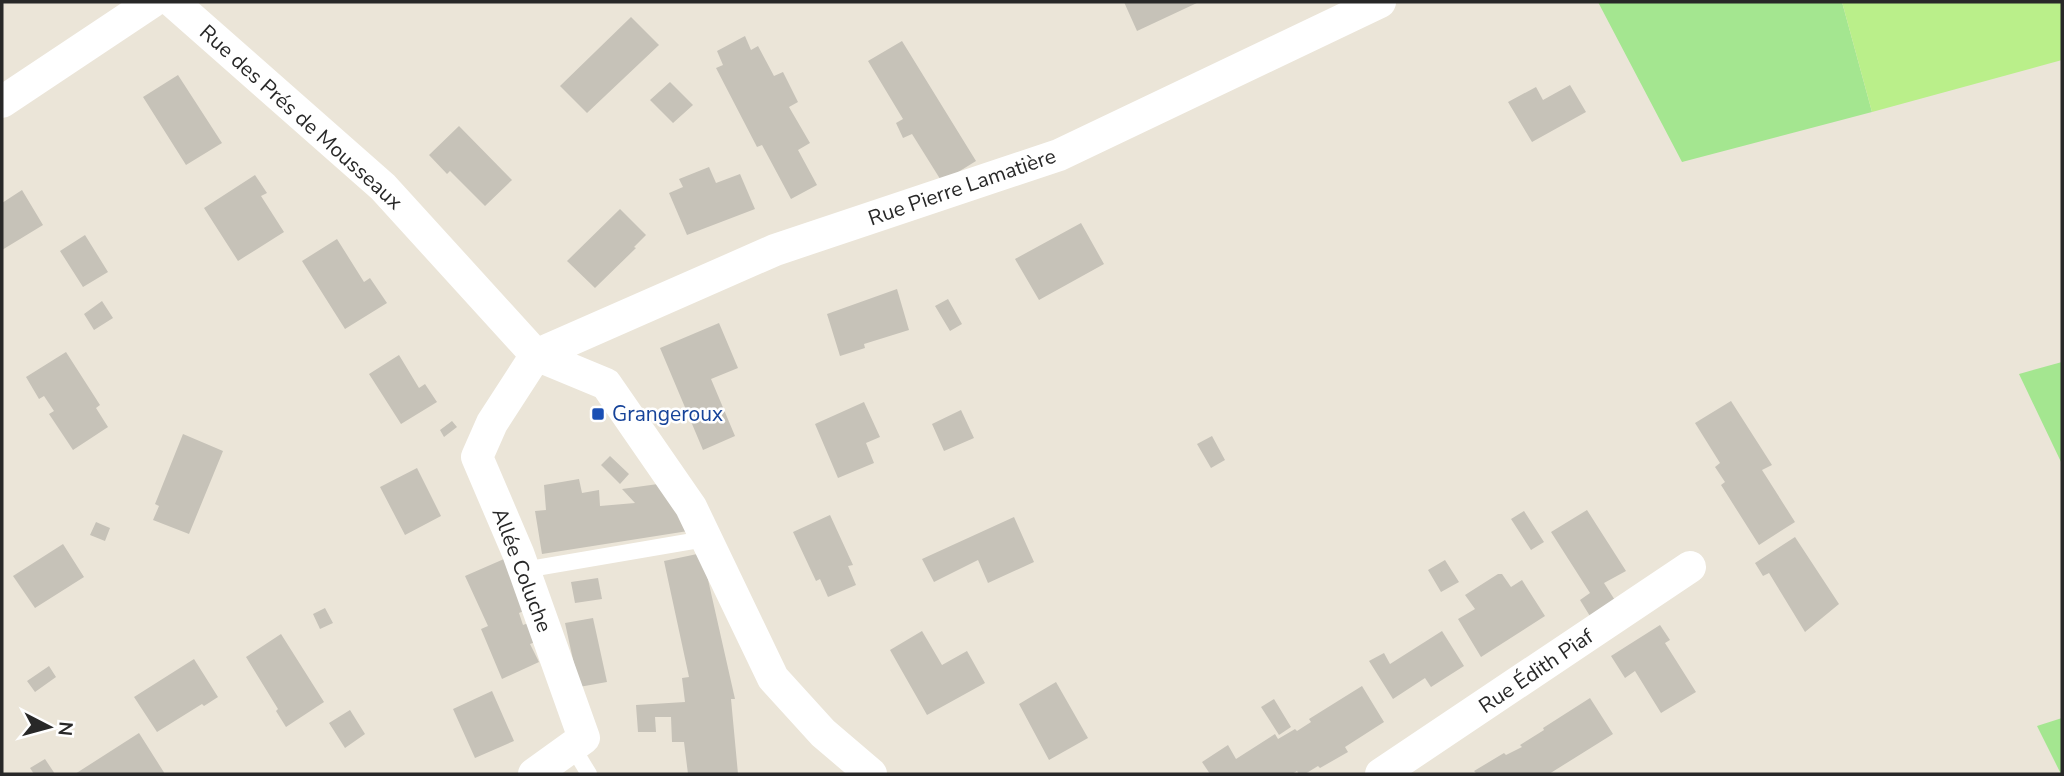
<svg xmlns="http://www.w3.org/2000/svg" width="2064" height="776" font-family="'Nunito Sans',sans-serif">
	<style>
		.green { fill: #a4e690 }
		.pitch { fill: #baef8a }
		.building { fill: #c6c2b8 }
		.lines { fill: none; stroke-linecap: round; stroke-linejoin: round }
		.service { stroke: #fff; stroke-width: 16 }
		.minor { stroke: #fff; stroke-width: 32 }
		.transit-dot { fill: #1a4fb4; stroke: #fff; stroke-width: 2.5 }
		.labels { text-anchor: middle; stroke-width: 5; stroke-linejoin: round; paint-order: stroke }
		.street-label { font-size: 21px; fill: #282828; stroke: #fff }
		.transit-label { font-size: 21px; fill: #164399; stroke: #fff; text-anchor: start }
	</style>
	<rect width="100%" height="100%" fill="#ebe5d8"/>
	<path class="green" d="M 1598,2 L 1842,2 L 1872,112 L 1682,162 Z
		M 2062,362 L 2062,464 L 2019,374 Z
		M 2062,718 L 2062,774 L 2061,774 L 2037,726 Z"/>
	<path class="pitch" d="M 1842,2 L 2062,2 L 2062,60 L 1872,112 Z"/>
	<path class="building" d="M 1124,2 L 1199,2 L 1137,31 Z
		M 631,17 L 659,45 L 587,113 L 560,86 Z
		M 745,36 L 751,50 L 758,46 L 774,76 L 783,72 L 798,102 L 789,107 L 810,143 L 798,150 L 817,185 L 791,199 L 762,145 L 757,147 L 716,68 L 723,65 L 717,51 Z
		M 902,41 L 976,161 L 942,182 L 912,134 L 903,138 L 896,123 L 903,119 L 868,61 Z
		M 178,75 L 222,143 L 186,165 L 143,97 Z
		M 670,82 L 693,105 L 673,123 L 650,100 Z
		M 1570,85 L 1586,112 L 1532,142 L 1508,102 L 1536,87 L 1543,100 Z
		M 459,126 L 512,180 L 485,206 L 450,171 L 447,174 L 429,155 Z
		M 709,167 L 716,183 L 740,174 L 755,209 L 687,235 L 669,193 L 683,187 L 679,179 Z
		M 255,175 L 267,193 L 261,196 L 284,232 L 238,261 L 204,208 Z
		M 22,190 L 43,225 L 2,250 L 2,203 Z
		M 620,209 L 646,235 L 634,247 L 636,248 L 595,288 L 567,261 Z
		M 1081,223 L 1104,264 L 1039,300 L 1015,259 Z
		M 85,235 L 108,272 L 83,287 L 60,251 Z
		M 337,239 L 364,282 L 370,278 L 387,303 L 345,329 L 302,261 Z
		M 897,289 L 909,330 L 864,344 L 865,348 L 840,356 L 827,314 Z
		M 948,299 L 962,324 L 950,331 L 935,306 Z
		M 102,301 L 113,318 L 94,330 L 84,314 Z
		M 719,323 L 738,368 L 711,379 L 735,436 L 703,450 L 660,348 Z
		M 66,352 L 100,405 L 96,408 L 108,427 L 73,450 L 49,414 L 54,411 L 44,396 L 39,399 L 26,377 Z
		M 399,355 L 419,388 L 425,384 L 437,402 L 401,424 L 369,374 Z
		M 1731,401 L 1772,465 L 1762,470 L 1795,522 L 1759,545 L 1721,485 L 1725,482 L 1715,467 L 1720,463 L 1695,423 Z
		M 864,402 L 880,437 L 866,443 L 874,463 L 838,478 L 815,424 Z
		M 961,410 L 974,438 L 944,451 L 932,424 Z
		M 452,421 L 457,427 L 444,437 L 440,430 Z
		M 183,434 L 223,451 L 189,534 L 153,520 L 159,506 L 155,504 Z
		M 1212,436 L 1225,460 L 1211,468 L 1197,444 Z
		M 610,456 L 629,474 L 620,484 L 601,465 Z
		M 417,468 L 441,516 L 405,535 L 380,487 Z
		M 579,479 L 582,493 L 599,490 L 600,506 L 635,503 L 622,489 L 658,484 L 688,531 L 542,554 L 535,511 L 546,510 L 544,485 Z
		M 1587,510 L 1626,571 L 1604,583 L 1618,605 L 1593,621 L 1580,600 L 1590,593 L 1551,532 Z
		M 1524,511 L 1544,542 L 1531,550 L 1511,519 Z
		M 830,515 L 853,565 L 848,566 L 856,585 L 828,597 L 820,579 L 816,581 L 793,532 Z
		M 1014,517 L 1034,562 L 988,583 L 978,560 L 934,582 L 922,559 Z
		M 96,522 L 110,528 L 105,541 L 90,535 Z
		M 1795,537 L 1839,604 L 1805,632 L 1769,573 L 1763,576 L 1755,563 Z
		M 63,544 L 84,577 L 35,608 L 13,576 Z
		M 702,553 L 735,699 L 731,699 L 738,774 L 688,774 L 684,742 L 672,742 L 671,717 L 655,717 L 656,732 L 638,732 L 636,705 L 685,702 L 682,678 L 689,677 L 664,561 Z
		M 504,559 L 526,610 L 519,613 L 523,625 L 531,622 L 538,641 L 530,644 L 539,662 L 502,679 L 481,629 L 488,626 L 465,576 Z
		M 1445,560 L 1459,582 L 1441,592 L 1428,570 Z
		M 1498,574 L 1502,574 L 1511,587 L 1522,580 L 1545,616 L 1481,657 L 1458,619 L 1475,609 L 1465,595 Z
		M 598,578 L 602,599 L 575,603 L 571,582 Z
		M 325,608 L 333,623 L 320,629 L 313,614 Z
		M 593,618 L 607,682 L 579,687 L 565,623 Z
		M 1660,625 L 1670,640 L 1665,643 L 1696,692 L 1661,713 L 1635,671 L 1625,678 L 1611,656 Z
		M 922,631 L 942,665 L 967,651 L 985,683 L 927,715 L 890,650 Z
		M 1442,631 L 1464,666 L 1431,687 L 1425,678 L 1393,699 L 1369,661 L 1384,653 L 1390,664 Z
		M 281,634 L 324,702 L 286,727 L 276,711 L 278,709 L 246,657 Z
		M 194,659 L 218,697 L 204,706 L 202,704 L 157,732 L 134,697 Z
		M 49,666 L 56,677 L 35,692 L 27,681 Z
		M 1056,682 L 1088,738 L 1049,760 L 1019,704 Z
		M 1362,686 L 1384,722 L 1345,747 L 1348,752 L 1320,768 L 1318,766 L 1305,774 L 1299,774 L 1297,771 L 1292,774 L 1210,774 L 1202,762 L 1228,745 L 1236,759 L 1275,734 L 1278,739 L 1295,729 L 1297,731 L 1311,722 L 1309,719 Z
		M 492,691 L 514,741 L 475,758 L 453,709 Z
		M 1590,698 L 1613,734 L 1549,774 L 1477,774 L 1474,771 L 1504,753 L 1506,755 L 1522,747 L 1520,745 L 1544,730 L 1543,728 Z
		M 1274,699 L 1291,727 L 1279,735 L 1261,707 Z
		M 350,710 L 365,734 L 345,748 L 329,723 Z
		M 139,733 L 165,774 L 75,774 Z
		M 45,759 L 55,774 L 34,774 L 30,768 Z"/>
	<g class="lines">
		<path class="service" d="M 524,570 L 705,539
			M 572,746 L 589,774"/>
		<path class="minor" d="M 173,2 L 383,187 L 536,355 L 606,384 L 691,507 L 773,678 L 823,733 L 871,774
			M 2,102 L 152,2
			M 536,355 L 775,250 L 1059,155 L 1380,2
			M 534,774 L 584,738 L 518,553 L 477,457 L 492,423 L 536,355
			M 1381,774 L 1690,567"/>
	</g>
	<rect class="transit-dot" x="591" y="407" width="14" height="14" rx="3.5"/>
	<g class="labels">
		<g class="street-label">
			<text transform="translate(301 117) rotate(42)" y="7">Rue des Prés de Mousseaux</text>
			<text transform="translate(962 187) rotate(-19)" y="7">Rue Pierre Lamatière</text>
			<text transform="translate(522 570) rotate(69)" y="7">Allée Coluche</text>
			<text transform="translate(1536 671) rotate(-34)" y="7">Rue Édith Piaf</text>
		</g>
		<g class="transit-label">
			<text x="612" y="421">Grangeroux</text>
		</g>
	</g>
	<rect width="2064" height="776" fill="none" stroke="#282828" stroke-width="7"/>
	<g transform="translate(49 727) rotate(96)" stroke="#ffffff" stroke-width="5" paint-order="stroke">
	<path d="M0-5L12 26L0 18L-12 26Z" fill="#282828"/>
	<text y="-10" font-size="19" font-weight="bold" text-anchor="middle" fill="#282828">N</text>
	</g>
</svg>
